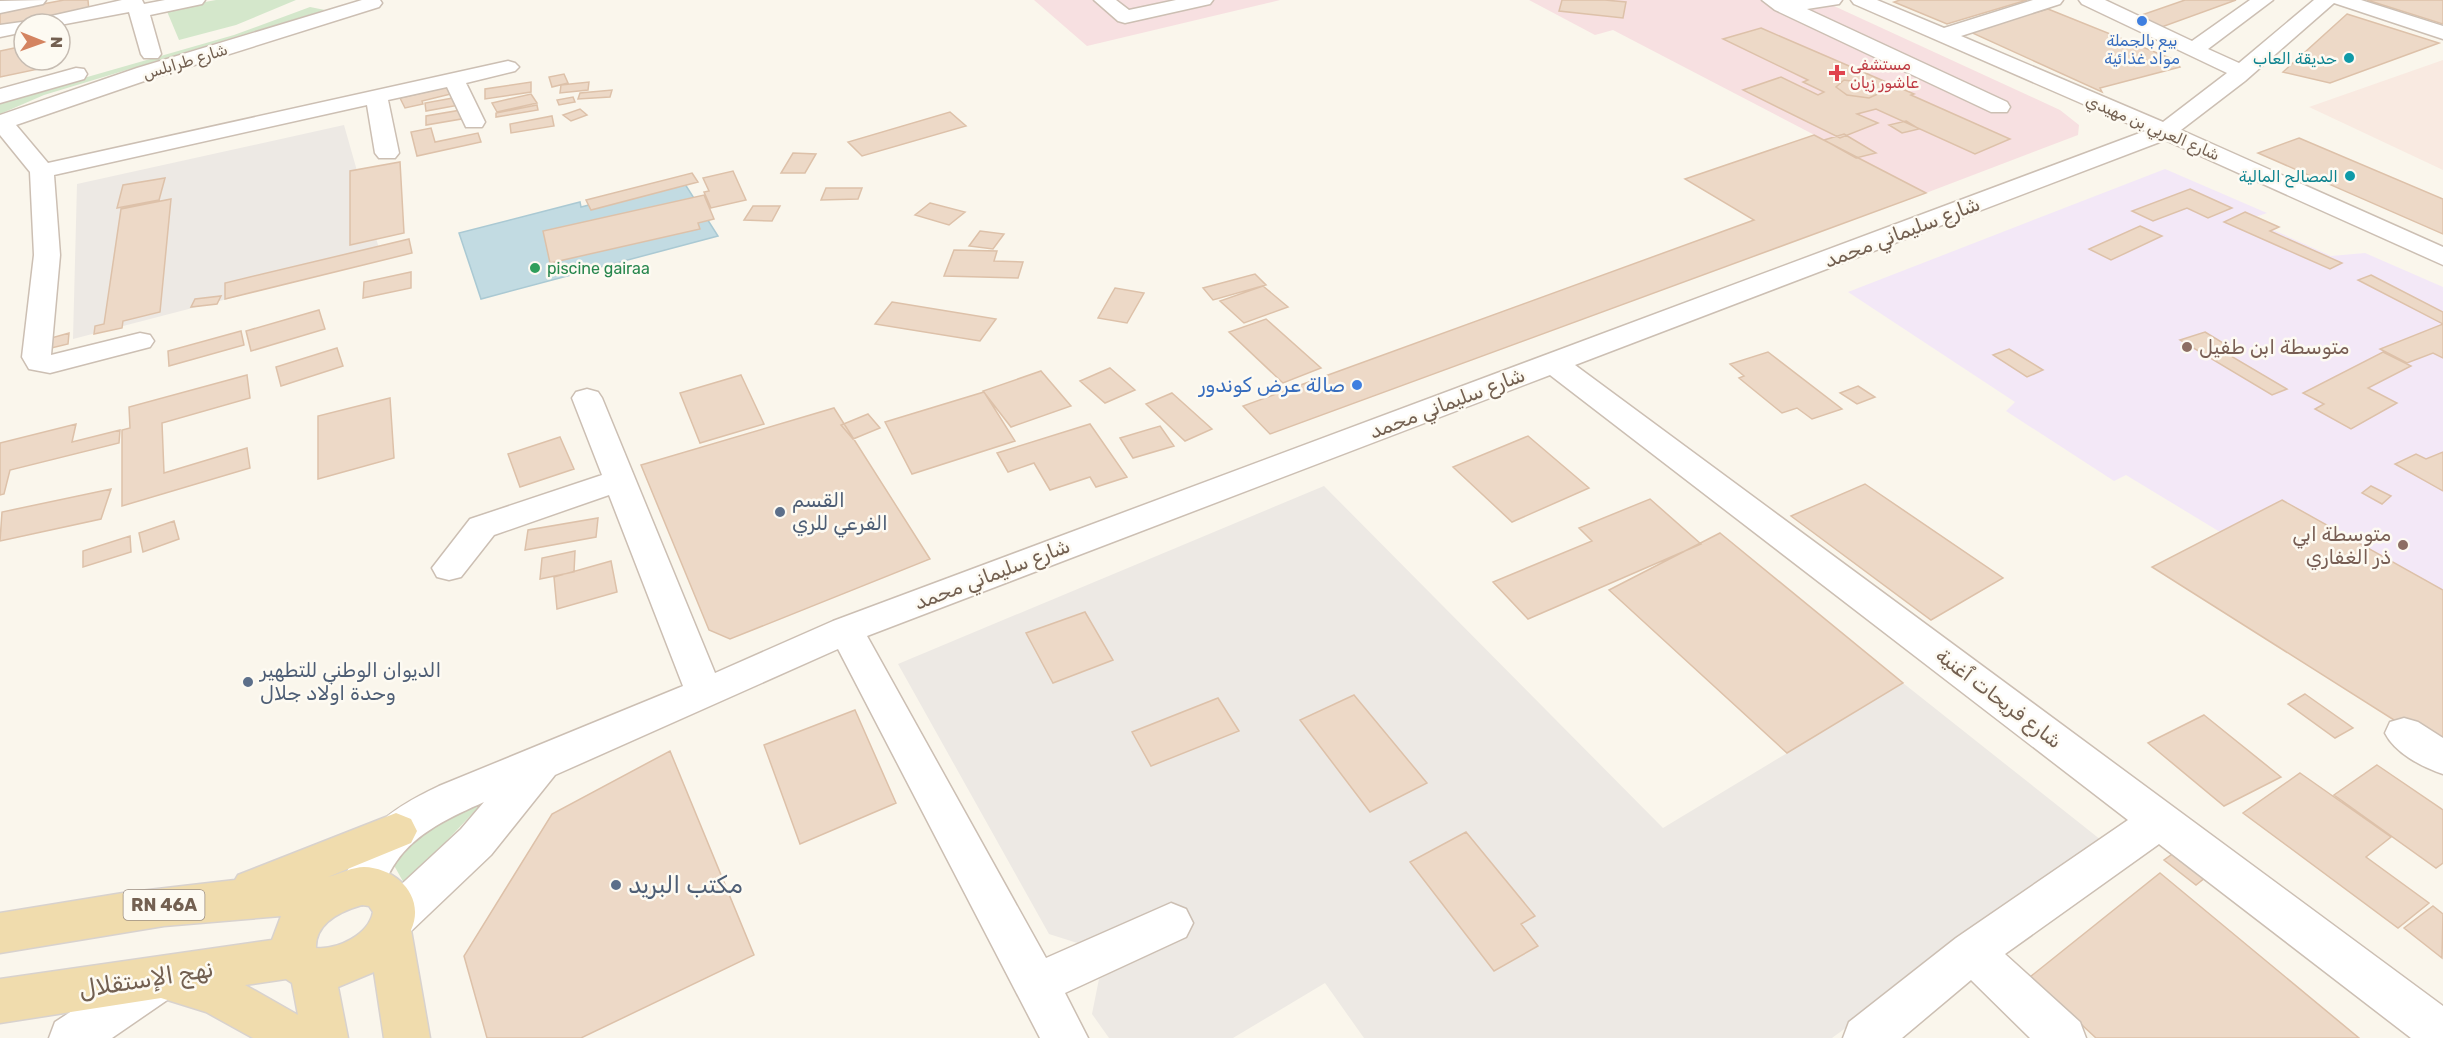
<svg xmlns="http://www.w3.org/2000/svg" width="2443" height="1038" font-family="Rubik,Vazirmatn,sans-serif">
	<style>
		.commercial { fill: #f9eae1 }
		.industrial { fill: #ede9e4 }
		.education { fill: #f3e8f7 }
		.medical { fill: #f7e0e1 }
		.green { fill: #d4e7cb }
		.water { fill: #c2dbe2; stroke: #aac9d3; stroke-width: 1.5 }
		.building { fill: #edd9c7; stroke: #ddc1a9; stroke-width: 1.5 }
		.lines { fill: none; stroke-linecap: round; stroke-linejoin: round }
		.minor-casing { stroke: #ccbfb3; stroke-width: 3 }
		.major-casing { stroke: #d8d2ce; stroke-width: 3 }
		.minor { fill: #fff; fill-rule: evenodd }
		.major { fill: #f0dcad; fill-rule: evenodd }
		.shop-dot { fill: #3f7fe0; stroke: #fdfaf2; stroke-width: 2 }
		.culture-dot { fill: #0f9aa8; stroke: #fdfaf2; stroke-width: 2 }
		.health-dot { fill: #e0444e; stroke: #fdfaf2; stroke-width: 2 }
		.leisure-dot { fill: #2e9e5b; stroke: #fdfaf2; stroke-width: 2 }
		.education-dot { fill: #8d6e63; stroke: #fdfaf2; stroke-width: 2 }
		.service-dot { fill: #5c6f8a; stroke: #fdfaf2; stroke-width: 2 }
		.labels { text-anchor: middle; stroke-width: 5; stroke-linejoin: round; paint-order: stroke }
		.far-shop-label { font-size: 16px; fill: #366cbe; stroke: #fdfaf2 }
		.far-culture-label { font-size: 16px; fill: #0d838f; stroke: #fdfaf2; text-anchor: end }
		.far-street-label { font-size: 16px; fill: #736051; stroke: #fdfaf2 }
		.far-health-label { font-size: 16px; fill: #be3a42; stroke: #fdfaf2; text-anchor: start }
		.far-leisure-label { font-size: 16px; fill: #27864d; stroke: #fdfaf2; text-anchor: start }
		.shield { fill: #fdfaf2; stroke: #9c8e81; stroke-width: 1.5 }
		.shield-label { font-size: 18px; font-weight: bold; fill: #736051 }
		.street-label { font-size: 20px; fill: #736051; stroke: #fdfaf2 }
		.education-label { font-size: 20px; fill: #785e54; stroke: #fdfaf2; text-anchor: start }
		.shop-label { font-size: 20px; fill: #366cbe; stroke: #fdfaf2; text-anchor: end }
		.service-label { font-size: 20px; fill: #4e5e75; stroke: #fdfaf2; text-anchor: start }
		.near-service-label { font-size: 24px; fill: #4e5e75; stroke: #fdfaf2; text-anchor: start }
		.near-street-label { font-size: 24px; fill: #736051; stroke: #fdfaf2 }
	</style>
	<rect width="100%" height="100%" fill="#faf6ec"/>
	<path class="commercial" d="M 2443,60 L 2443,170 L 2309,107 Z"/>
	<path class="industrial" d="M 344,125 L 382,259 L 73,339 L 77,184 Z
		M 1324,486 L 1663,828 L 1903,683 L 2101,840 L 1832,1038 L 1364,1038 L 1325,983 L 1233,1038 L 1109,1038 L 1092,1014 L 1099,979 L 1134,961 L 1049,934 L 898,664 Z"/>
	<path class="education" d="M 2165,169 L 2267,213 L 2249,219 L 2331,256 L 2365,253 L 2443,287 L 2443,590 L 2283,500 L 2220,532 L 2126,475 L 2114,481 L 2006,411 L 2015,402 L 1848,292 Z"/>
	<path class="medical" d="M 1034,0 L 1280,0 L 1087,46 Z
		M 1529,0 L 1790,0 L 1834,6 L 2060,110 L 2079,125 L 2078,135 L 1926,193 L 1613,30 L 1595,35 Z"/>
	<path class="green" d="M 216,0 L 296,0 L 236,25 L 179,40 L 166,9 Z
		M 310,7 L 325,10 L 44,95 L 0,114 L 0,102 L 234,35 Z
		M 489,796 L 405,885 L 386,851 Z"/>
	<path class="water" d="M 683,181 L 718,236 L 481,299 L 459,233 L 580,202 L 581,207 Z"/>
	<path class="building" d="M 64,0 L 88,0 L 89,12 L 0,29 L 0,12 Z
		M 1562,0 L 1605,0 L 1626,2 L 1623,18 L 1559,11 Z
		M 1900,0 L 2027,0 L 1947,24 L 1894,2 Z
		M 2185,0 L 2236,0 L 2159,28 L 2133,18 Z
		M 2367,0 L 2443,0 L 2443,24 Z
		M 2048,9 L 2175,60 L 2180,67 L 2100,88 L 2102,92 L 1968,31 Z
		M 2347,14 L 2439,43 L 2330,83 L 2283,72 Z
		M 1761,28 L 1914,94 L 1911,95 L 2010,139 L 1975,154 L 1876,109 L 1857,114 L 1878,123 L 1840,138 L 1743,90 L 1781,77 L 1818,95 L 1824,92 L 1803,82 L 1808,80 L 1723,39 Z
		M 24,46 L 24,60 L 48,60 L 48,67 L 0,77 L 0,51 Z
		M 564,74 L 568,83 L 552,87 L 549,77 Z
		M 1844,80 L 1871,84 L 1880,93 L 1869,98 L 1847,95 L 1836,87 Z
		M 531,82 L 531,92 L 485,99 L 485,89 Z
		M 589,82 L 588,90 L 560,93 L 561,85 Z
		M 460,84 L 463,91 L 422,101 L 423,104 L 405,108 L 400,98 Z
		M 612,90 L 610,97 L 578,99 L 580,93 Z
		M 531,94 L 537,103 L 497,112 L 492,103 Z
		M 464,96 L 465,104 L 426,111 L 425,103 Z
		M 573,97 L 575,102 L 559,105 L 557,100 Z
		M 537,105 L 538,110 L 496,117 L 496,113 Z
		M 473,108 L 473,117 L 426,125 L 426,116 Z
		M 580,109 L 587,115 L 571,121 L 563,115 Z
		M 950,112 L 966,126 L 862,156 L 848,142 Z
		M 552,116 L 554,126 L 511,133 L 510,124 Z
		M 1906,121 L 1919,129 L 1902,133 L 1889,125 Z
		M 431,128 L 435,142 L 478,133 L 481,142 L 417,156 L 411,132 Z
		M 1844,134 L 1876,153 L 1856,158 L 1824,140 Z
		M 1814,135 L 1926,193 L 1270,434 L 1243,406 L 1754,220 L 1685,179 Z
		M 2299,138 L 2443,199 L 2443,234 L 2258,153 Z
		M 793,153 L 816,154 L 805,173 L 781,173 Z
		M 400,162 L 404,233 L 350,245 L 350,171 Z
		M 733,171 L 746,200 L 711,208 L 704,192 L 709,191 L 703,178 Z
		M 692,173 L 698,182 L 591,210 L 586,200 Z
		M 165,178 L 159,200 L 117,208 L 123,185 Z
		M 826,188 L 862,188 L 858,199 L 821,200 Z
		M 2190,189 L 2232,208 L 2208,218 L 2187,208 L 2153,221 L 2132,211 Z
		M 704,195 L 714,219 L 698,223 L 700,229 L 550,263 L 543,231 Z
		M 171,199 L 160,312 L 123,321 L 122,328 L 94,334 L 95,326 L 104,324 L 121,209 Z
		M 930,203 L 965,212 L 949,225 L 915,215 Z
		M 753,206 L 780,206 L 772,221 L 744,220 Z
		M 2245,212 L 2279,227 L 2270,231 L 2342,263 L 2330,269 L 2224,222 Z
		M 2140,226 L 2162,236 L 2111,260 L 2089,249 Z
		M 980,231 L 1004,234 L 993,249 L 969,246 Z
		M 409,239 L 412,253 L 225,299 L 225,283 Z
		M 954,250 L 997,251 L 994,261 L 1023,262 L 1018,278 L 944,276 Z
		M 411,272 L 411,288 L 363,298 L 364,282 Z
		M 1255,274 L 1266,285 L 1213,300 L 1203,288 Z
		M 2371,275 L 2443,312 L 2443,324 L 2358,280 Z
		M 1263,286 L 1288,307 L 1244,323 L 1220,301 Z
		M 1115,288 L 1144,293 L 1127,323 L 1098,318 Z
		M 221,296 L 217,304 L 191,307 L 195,299 Z
		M 892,302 L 996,319 L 980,341 L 875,324 Z
		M 319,310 L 325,329 L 251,351 L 246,331 Z
		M 1266,319 L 1321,368 L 1283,383 L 1229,332 Z
		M 2443,324 L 2443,358 L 2433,353 L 2407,363 L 2380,349 Z
		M 241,331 L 244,345 L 169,366 L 168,351 Z
		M 2205,332 L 2233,349 L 2224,352 L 2287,389 L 2272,395 L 2180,340 Z
		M 69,333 L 68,344 L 43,350 L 44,340 Z
		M 337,348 L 343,366 L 281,386 L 276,367 Z
		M 2009,349 L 2043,370 L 2027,377 L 1993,355 Z
		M 1768,352 L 1842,409 L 1812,419 L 1797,408 L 1782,413 L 1739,378 L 1744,376 L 1730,364 Z
		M 2383,352 L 2411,366 L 2368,388 L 2397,403 L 2351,429 L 2315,409 L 2324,404 L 2303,393 Z
		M 1110,368 L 1135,390 L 1105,403 L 1080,381 Z
		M 1041,371 L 1071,406 L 1011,427 L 983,391 Z
		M 247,375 L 250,398 L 162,423 L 164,473 L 247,448 L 250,468 L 122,506 L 122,430 L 130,428 L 129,407 Z
		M 741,375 L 764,424 L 700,443 L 680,393 Z
		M 1858,386 L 1875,397 L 1857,404 L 1840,393 Z
		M 984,392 L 1015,441 L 912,474 L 885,422 Z
		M 1172,393 L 1212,429 L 1185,441 L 1146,404 Z
		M 390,398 L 394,458 L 318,479 L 318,416 Z
		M 834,408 L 930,559 L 730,639 L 709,630 L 641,465 Z
		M 868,414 L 880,428 L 853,439 L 841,425 Z
		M 76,424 L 72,442 L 120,430 L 119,443 L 10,470 L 4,494 L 0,495 L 0,443 Z
		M 1090,424 L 1127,477 L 1096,487 L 1090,477 L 1050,490 L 1034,463 L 1008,472 L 997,453 Z
		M 1160,426 L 1174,446 L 1133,458 L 1120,438 Z
		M 1528,436 L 1589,488 L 1512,522 L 1453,467 Z
		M 560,437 L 574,469 L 520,487 L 508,454 Z
		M 2443,452 L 2443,491 L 2395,464 L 2416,454 L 2426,459 Z
		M 1865,484 L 2003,578 L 1931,620 L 1791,516 Z
		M 2371,486 L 2391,496 L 2382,504 L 2362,493 Z
		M 111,489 L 101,519 L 0,541 L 2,512 Z
		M 1650,499 L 1701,544 L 1528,619 L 1493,582 L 1592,541 L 1579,528 Z
		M 2282,500 L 2443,590 L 2443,751 L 2152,567 Z
		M 598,518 L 596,537 L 525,550 L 528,530 Z
		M 174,521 L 179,539 L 143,552 L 139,533 Z
		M 1720,533 L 1903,683 L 1787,753 L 1609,590 Z
		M 130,536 L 131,552 L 83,567 L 83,551 Z
		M 575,551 L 574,572 L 540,579 L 542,558 Z
		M 611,561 L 617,592 L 557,609 L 554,577 Z
		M 1085,612 L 1113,660 L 1053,683 L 1026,633 Z
		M 2305,694 L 2353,728 L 2335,738 L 2288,704 Z
		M 1354,695 L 1427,783 L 1370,812 L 1300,720 Z
		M 1218,698 L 1239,731 L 1151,766 L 1132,732 Z
		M 855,710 L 896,803 L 800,844 L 764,745 Z
		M 2204,715 L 2281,777 L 2224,806 L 2148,743 Z
		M 670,751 L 754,955 L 581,1038 L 487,1038 L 464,956 L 552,814 Z
		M 2377,765 L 2443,810 L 2443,863 L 2436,868 L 2334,795 Z
		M 2300,773 L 2391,837 L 2366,857 L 2429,903 L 2398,928 L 2243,813 Z
		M 1466,832 L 1535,916 L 1521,924 L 1538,946 L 1494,971 L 1410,862 Z
		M 2185,845 L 2216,869 L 2196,885 L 2164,860 Z
		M 2160,873 L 2359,1038 L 2096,1038 L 2030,977 Z
		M 2433,906 L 2443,914 L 2442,958 L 2404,928 Z"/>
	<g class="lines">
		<defs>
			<path id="minor" d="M 46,0 L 43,4 L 0,13 L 0,1 Z
				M 122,0 L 142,0 L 144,4 L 165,0 L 205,0 L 202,4 L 150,15 L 161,54 L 158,58 L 144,58 L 141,54 L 129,12 L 60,25 L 24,24 L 24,32 L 0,37 L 0,25 L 29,21 Z
				M 362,0 L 380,0 L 382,3 L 379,7 L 153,78 L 16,125 L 48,163 L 508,61 L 515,63 L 519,67 L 515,71 L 466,83 L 485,122 L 482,127 L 466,127 L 447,87 L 388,100 L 399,153 L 395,158 L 379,158 L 375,153 L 367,105 L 54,175 L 60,255 L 51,355 L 140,333 L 150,335 L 154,341 L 150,347 L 50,373 L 29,369 L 22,357 L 34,255 L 30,172 L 0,135 L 0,115 L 137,68 Z
				M 1094,0 L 1116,0 L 1129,10 L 1176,0 L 1213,0 L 1210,4 L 1125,23 L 1118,21 Z
				M 1762,0 L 1842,0 L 1839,4 L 1807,9 L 2007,102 L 2010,107 L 2007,112 L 1991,112 L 1775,10 Z
				M 1851,0 L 1877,0 L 1944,28 L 2033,0 L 2063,0 L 2060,4 L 1961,36 L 2163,122 L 2227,73 L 2082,4 L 2079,0 L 2105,0 L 2192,41 L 2250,0 L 2273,0 L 2208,49 L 2239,63 L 2314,0 L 2361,0 L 2443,26 L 2443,39 L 2334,3 L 2245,81 L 2181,130 L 2443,247 L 2443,265 L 2165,140 L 1575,365 L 2443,1006 L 2443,1038 L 2411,1038 L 2159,844 L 2005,954 L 2080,1022 L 2086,1038 L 2030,1038 L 1971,980 L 1902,1038 L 1843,1038 L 1849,1022 L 1956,938 L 2128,820 L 1550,375 L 867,636 L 1046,958 L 1171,903 L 1186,909 L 1193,923 L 1186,937 L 1065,993 L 1088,1038 L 1040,1038 L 838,649 L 555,775 L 491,855 L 408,934 L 393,940 L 378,934 L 371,920 L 378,906 L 461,829 L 484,802 C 453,816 416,832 396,862 C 388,873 383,887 377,899 L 362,905 L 347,899 L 341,886 C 364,830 384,812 439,786 L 683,686 L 609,495 L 494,535 L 461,577 L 449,580 L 437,577 L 432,568 L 470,519 L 602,475 L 572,398 L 576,392 L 587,389 L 598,392 L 602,398 L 715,673 L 833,621 L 2145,131 L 1854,4 Z
				M 76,68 L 84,69 L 87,74 L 84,79 L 0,103 L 0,89 Z
				M 2404,718 L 2418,722 L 2443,738 L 2443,774 C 2422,767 2395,753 2385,733 L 2390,722 Z
				M 160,958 L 176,964 L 183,979 L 176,994 L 112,1038 L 49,1038 L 55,1022 L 144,964 Z"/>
			<path id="major" d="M 396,813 L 411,819 L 417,831 L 411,843 L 328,877 C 339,874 353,867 364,867 C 397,868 426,897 411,930 L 430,1038 L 384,1038 L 374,972 L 338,987 L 348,1038 L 253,1038 L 206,1012 L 161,998 L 0,1023 L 0,979 L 272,940 L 281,916 L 164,926 L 0,953 L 0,913 L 123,893 L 235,880 L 238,875 ZM 362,905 L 369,906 L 373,912 C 369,935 337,950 316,948 C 315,923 341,911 362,905 ZM 286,979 L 292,983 L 298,1015 L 245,985 Z"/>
		</defs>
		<use href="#minor" class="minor-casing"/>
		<use href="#major" class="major-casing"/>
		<use href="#minor" class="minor"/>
		<use href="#major" class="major"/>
	</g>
	<g class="shop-dot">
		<circle cx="2142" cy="21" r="6"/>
		<circle cx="1357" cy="385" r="6"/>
	</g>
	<g class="culture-dot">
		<circle cx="2349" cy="58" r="6"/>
		<circle cx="2350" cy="176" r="6"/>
	</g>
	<path class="health-dot" d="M1834 64h6v6h6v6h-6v6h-6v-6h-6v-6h6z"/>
	<circle class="leisure-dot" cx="535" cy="268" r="6"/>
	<g class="education-dot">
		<circle cx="2187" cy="347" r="6"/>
		<circle cx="2403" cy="545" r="6"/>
	</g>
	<g class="service-dot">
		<circle cx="780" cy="512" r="6"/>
		<circle cx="248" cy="682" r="6"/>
		<circle cx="616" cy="885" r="6"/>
	</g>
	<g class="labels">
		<g class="far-shop-label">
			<text x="2142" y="46">بيع بالجملة<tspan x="2142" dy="18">مواد غذائية</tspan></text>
		</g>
		<g class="far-culture-label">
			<text x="2337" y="64">حديقة العاب</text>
			<text x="2338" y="182">المصالح المالية</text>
		</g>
		<g class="far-street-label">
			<text transform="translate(185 61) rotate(-17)" y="6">شارع طرابلس</text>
			<text transform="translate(2153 127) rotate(23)" y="6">شارع العربي بن مهيدي</text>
		</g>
		<g class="far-health-label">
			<text x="1850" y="70">مستشفى<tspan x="1850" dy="18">عاشور زيان</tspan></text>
		</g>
		<g class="far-leisure-label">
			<text x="547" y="274">piscine gairaa</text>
		</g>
		<rect class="shield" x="123.5" y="890" width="81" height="30" rx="4.5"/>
		<g class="shield-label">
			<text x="164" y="911">RN 46A</text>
		</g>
		<g class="street-label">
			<text transform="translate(1902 232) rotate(-21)" y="7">شارع سليماني محمد</text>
			<text transform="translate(1447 403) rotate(-21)" y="7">شارع سليماني محمد</text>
			<text transform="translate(992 574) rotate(-21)" y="7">شارع سليماني محمد</text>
			<text transform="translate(1999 698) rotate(37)" y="7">شارع فريحات ٱغنية</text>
		</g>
		<g class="education-label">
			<text x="2199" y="354">متوسطة ابن طفيل</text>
			<text x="2391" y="541" text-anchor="end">متوسطة ابي<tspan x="2391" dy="23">ذر الغفاري</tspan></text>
		</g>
		<g class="shop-label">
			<text x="1345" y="392">صالة عرض كوندور</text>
		</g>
		<g class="service-label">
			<text x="792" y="507">القسم<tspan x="792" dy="23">الفرعي للري</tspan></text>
			<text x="260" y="677">الديوان الوطني للتطهير<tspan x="260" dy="23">وحدة اولاد جلال</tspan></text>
		</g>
		<g class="near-service-label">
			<text x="628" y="893">مكتب البريد</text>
		</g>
		<g class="near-street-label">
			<text transform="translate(146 979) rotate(-9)" y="8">نهج الإستقلال</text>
		</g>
	</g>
	<g transform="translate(42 42) rotate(91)"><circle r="28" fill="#fdfaf2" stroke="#c6bcb2" stroke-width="1.5"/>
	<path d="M0-4.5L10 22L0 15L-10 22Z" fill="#d48461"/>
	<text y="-9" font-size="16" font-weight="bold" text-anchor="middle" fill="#736051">N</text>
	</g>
</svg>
